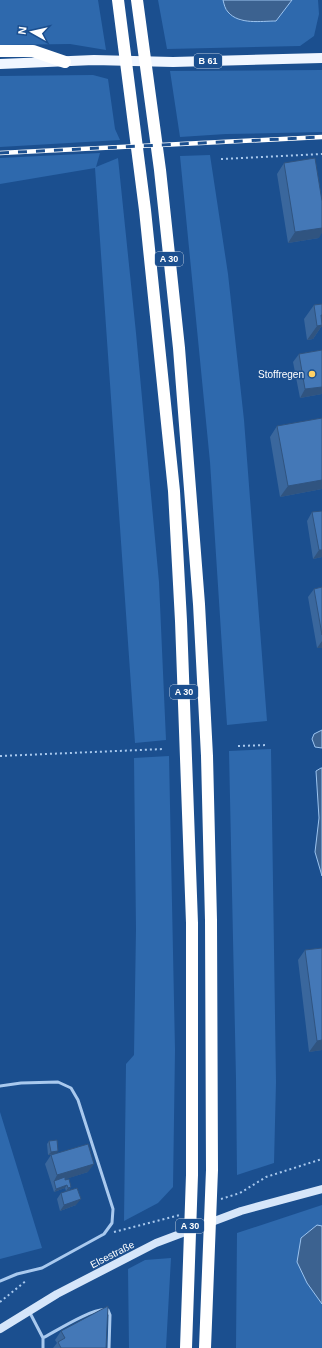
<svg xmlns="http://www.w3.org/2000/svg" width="322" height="1348" font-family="Helvetica,sans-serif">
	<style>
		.green { fill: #2e69ad }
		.water { fill: #3c6290; stroke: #9cc4f0 }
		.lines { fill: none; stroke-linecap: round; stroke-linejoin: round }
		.path { stroke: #a9c9ee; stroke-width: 2; stroke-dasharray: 2 3; stroke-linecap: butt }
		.lane { stroke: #a9c9ee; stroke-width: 3 }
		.secondary { stroke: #d6e6fa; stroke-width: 8 }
		.primary { stroke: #f0f6ff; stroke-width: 10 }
		.highway { stroke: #fff; stroke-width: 12 }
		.rail-casing { stroke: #fff; stroke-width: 4.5 }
		.rail { stroke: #1b4f8f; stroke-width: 3; stroke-dasharray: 9; stroke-linecap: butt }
		.wall { fill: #3a679d }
		.shaded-wall { fill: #305480 }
		.building { fill: #4478b7; stroke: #305480 }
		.poi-dot { fill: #ffd166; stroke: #1b4f8f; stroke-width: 1.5 }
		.labels { text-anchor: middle; stroke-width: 3; stroke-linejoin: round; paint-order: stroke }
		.shield { fill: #1b4f8f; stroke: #bbcadd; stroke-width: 1 }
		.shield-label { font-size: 9px; font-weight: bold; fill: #fff }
		.poi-label { font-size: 10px; fill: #fff; stroke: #1b4f8f; text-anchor: end }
		.street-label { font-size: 10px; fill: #fff; stroke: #1b4f8f }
	</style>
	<rect width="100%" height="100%" fill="#1b4f8f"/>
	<path class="green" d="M 0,0 L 98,0 L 106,50 L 70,44 L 0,45 Z
		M 158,0 L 223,0 L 227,11 L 241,21 L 276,21 L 292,0 L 318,0 L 319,14 L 314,36 L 300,46 L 167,49 Z
		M 322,70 L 322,132 L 226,134 L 180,137 L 170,71 Z
		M 93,75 L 108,79 L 115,129 L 120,140 L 0,147 L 0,76 Z
		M 100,153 L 96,167 L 118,158 L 136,333 L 159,582 L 166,740 L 135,743 L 95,168 L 0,184 L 0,158 Z
		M 210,155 L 228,274 L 244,420 L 267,721 L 227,725 L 210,462 L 180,156 Z
		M 271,749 L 276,1082 L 274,1163 L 237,1175 L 236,1079 L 229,751 Z
		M 169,756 L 175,1050 L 173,1187 L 158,1203 L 124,1221 L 126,1064 L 134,1055 L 136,929 L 134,758 Z
		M 0,1112 L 42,1248 L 0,1259 Z
		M 322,1205 L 322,1348 L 236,1348 L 237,1233 Z
		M 171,1258 L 166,1348 L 129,1348 L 128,1269 L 145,1260 Z"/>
	<path class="water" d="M 223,0 L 292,0 L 276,21 C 261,21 239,25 228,12 C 225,9 224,4 223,0 Z
		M 322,730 L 322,748 L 315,747 L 312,739 L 314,734 Z
		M 321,768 L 322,768 L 322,876 L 315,852 L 319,818 L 316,771 Z
		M 317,1225 L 322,1226 L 322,1304 L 307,1283 L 297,1262 L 301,1238 Z"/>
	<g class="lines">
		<path class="path" d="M 221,159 L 322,154
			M 238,746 L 268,745
			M 0,756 L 164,749
			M 221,1199 L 240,1193 L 266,1177 L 322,1159
			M 114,1232 L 180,1215
			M 0,1302 L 27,1280"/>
		<path class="lane" d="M 0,1086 L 21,1083 L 58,1082 L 71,1088 L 78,1100 L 113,1209 L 112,1223 L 104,1234 L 42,1268 L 17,1274 L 0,1281
			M 29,1311 L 43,1338 C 56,1331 95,1306 108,1310 L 110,1315 L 109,1348
			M 43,1338 L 43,1348"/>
		<path class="secondary" d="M 0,1329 L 57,1294 L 156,1243 L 241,1211 L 322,1189"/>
		<path class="primary" d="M 0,64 L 94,60 L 173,62 L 322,58"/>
		<path class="highway" d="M 118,0 L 145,210 L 174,491 L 181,621 L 192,923 L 192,1175 L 186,1348
			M 137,0 L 160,170 L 179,348 L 199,604 L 207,756 L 211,920 L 212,1170 L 205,1348
			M 0,51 L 33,51 L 65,62"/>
		<defs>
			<path id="rail" d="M 0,153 L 322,137"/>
		</defs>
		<use href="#rail" class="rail-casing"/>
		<use href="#rail" class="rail"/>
	</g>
	<path class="wall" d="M 284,163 L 319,238 L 288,243 L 277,174 Z
		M 322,304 L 322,327 L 321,327 L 313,339 L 307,340 L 304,319 L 314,305 Z
		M 322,350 L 322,394 L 300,398 L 293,362 L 299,354 Z
		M 277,426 L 322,489 L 280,497 L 270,437 Z
		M 312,512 L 322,557 L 313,559 L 307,521 Z
		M 322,587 L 322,648 L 317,648 L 308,597 L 314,589 Z
		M 322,948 L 322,1050 L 309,1052 L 298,960 L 305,950 Z
		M 49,1141 L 57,1153 L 88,1172 L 65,1179 L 71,1187 L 69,1190 L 66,1191 L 65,1188 L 54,1192 L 45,1164 L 51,1155 L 52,1155 L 48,1155 L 47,1144 Z
		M 61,1193 L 76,1205 L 60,1211 L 57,1199 Z
		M 61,1331 L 106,1348 L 53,1348 L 57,1343 L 55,1340 Z"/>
	<path class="shaded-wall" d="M 322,228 L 322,233 L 319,238 L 288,243 L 295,232 Z
		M 321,315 L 322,315 L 322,327 L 321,327 L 313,339 L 307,340 L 317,326 Z
		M 322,387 L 322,394 L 300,398 L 305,389 Z
		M 322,480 L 322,489 L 280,497 L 288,486 Z
		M 319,550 L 322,550 L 322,557 L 313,559 Z
		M 322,641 L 322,648 L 317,648 Z
		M 322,1040 L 322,1050 L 309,1052 L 317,1041 Z
		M 58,1151 L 56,1154 L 48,1155 L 51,1152 Z
		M 94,1164 L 88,1172 L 54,1183 L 54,1181 L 57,1175 Z
		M 67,1185 L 65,1188 L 54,1192 L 56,1189 Z
		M 71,1187 L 69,1190 L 66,1191 L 68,1188 Z
		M 81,1199 L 76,1205 L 60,1211 L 64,1205 Z"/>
	<path class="building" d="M 315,158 L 322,201 L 322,228 L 295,232 L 284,163 Z
		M 322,304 L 322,315 L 321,315 L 322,325 L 317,326 L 314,305 Z
		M 322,350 L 322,387 L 305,389 L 299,354 Z
		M 322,418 L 322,480 L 288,486 L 277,426 Z
		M 322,511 L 322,550 L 319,550 L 312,512 Z
		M 322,587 L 322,635 L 314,589 Z
		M 322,948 L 322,1040 L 317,1041 L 305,950 Z
		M 57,1140 L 58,1151 L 51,1152 L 49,1141 Z
		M 88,1144 L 94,1164 L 57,1175 L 51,1155 Z
		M 65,1177 L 65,1180 L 69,1179 L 71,1187 L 68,1188 L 67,1185 L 56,1189 L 54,1181 Z
		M 77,1188 L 81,1199 L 64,1205 L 61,1193 Z
		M 108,1306 L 106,1348 L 61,1348 L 58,1342 L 65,1338 L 61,1331 Z"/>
	<circle class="poi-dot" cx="312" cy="374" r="4"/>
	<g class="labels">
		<g class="shield">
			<rect x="194" y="54" width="28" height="14" rx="3"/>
			<rect x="155" y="252" width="28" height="14" rx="3"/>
			<rect x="170" y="685" width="28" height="14" rx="3"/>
			<rect x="176" y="1219" width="28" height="14" rx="3"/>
		</g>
		<g class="shield-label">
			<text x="208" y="64">B 61</text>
			<text x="169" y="262">A 30</text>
			<text x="184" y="695">A 30</text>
			<text x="190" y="1229">A 30</text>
		</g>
		<g class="poi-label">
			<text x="304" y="378">Stoffregen</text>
		</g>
		<g class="street-label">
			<text transform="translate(112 1254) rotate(-27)" y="4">Elsestraße</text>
		</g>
	</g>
	<g transform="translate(32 32) rotate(278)" stroke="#1b4f8f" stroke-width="3" paint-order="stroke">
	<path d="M0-3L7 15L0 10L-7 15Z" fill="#ffffff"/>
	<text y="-6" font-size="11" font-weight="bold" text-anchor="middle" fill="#ffffff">N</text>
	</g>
</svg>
